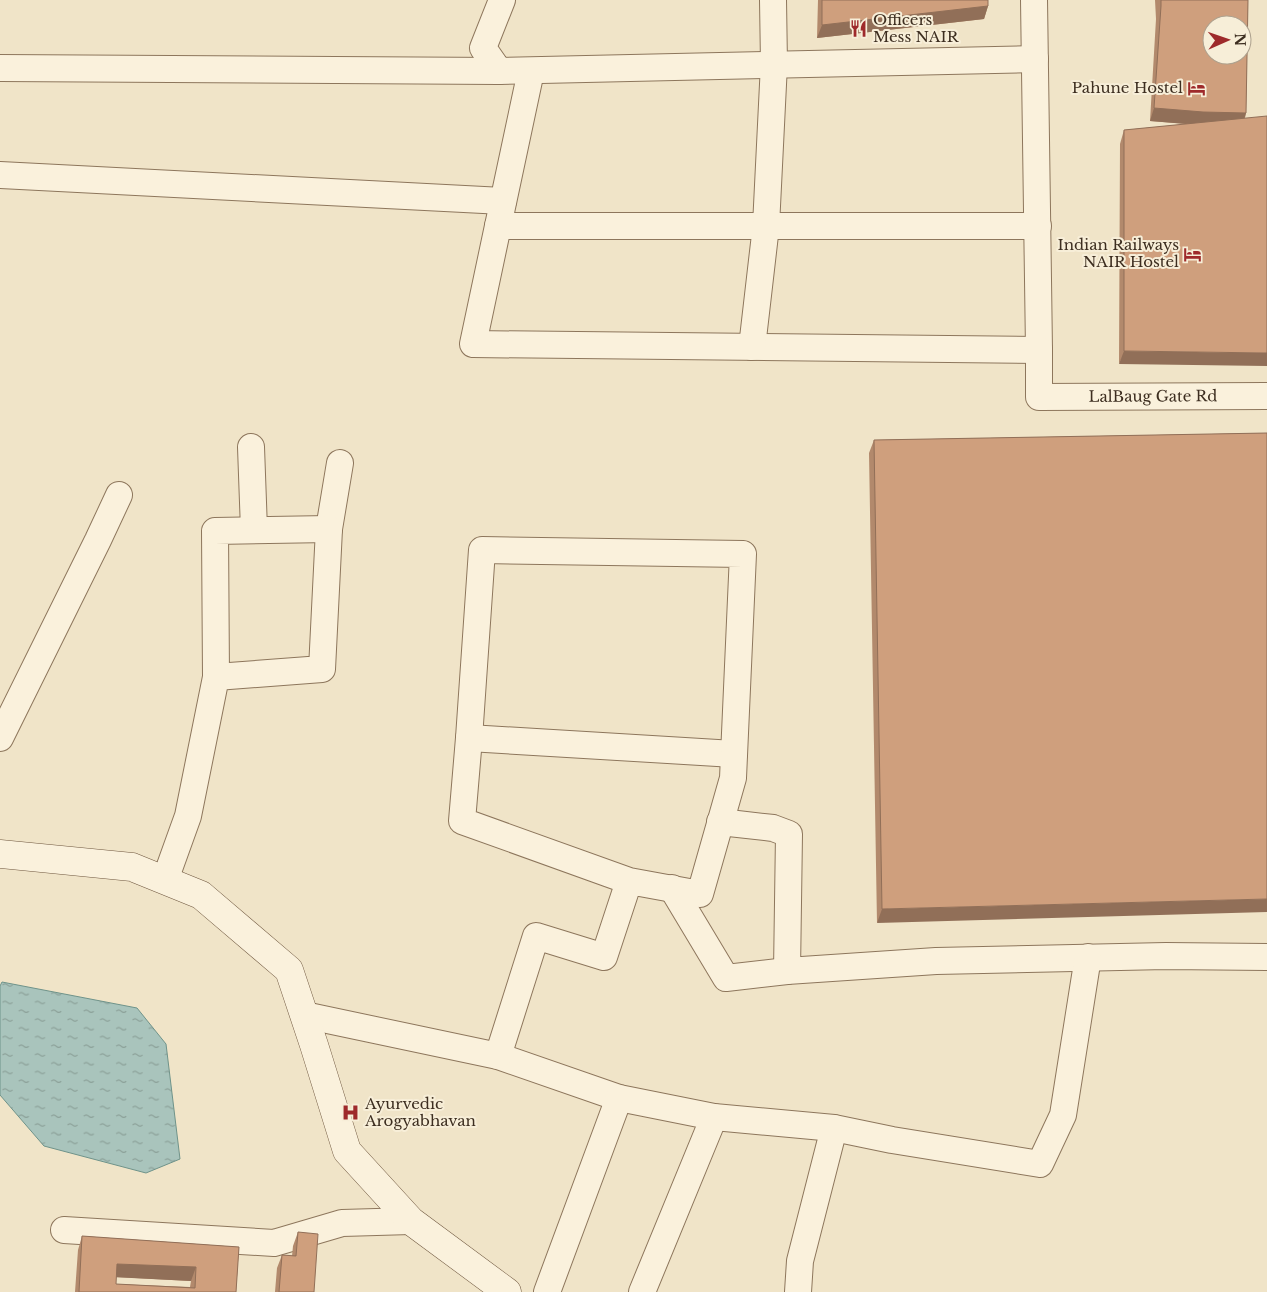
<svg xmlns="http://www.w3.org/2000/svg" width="1267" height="1292" font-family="'Libre Baskerville',serif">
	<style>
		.water { fill: url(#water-ripples); stroke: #6f938a }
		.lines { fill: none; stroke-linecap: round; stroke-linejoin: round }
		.street-casing { stroke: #8d765c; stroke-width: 28 }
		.secondary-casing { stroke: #6f573f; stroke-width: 29 }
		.street { stroke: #faf1dc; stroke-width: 26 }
		.secondary { stroke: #faf1dc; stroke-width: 28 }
		.wall { fill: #b2896c; fill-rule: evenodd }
		.shaded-wall { fill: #916f58 }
		.building { fill: #cf9f7d; stroke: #916f58; fill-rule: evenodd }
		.labels { text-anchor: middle; stroke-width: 4; stroke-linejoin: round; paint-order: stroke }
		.poi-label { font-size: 15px; fill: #3d2e20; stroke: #f7eed8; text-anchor: start }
		.street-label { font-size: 15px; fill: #3d2e20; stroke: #f7eed8 }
	</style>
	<defs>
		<pattern id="water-ripples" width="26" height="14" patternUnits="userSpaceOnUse" patternTransform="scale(1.25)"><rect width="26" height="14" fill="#a9c4bc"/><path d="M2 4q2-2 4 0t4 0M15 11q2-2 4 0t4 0" fill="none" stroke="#8ba098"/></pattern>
	</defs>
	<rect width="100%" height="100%" fill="#f0e4c8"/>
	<path class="water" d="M 2,982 L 137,1008 L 166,1044 L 180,1159 L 146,1173 L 44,1146 L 0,1095 L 0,986 Z"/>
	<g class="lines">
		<defs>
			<g id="street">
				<path d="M 502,0 L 483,48 L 499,71 L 1035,59"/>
				<path id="s1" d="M 1034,0 L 1039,350 L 1039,397 L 1267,396"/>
				<path d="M 0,68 L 499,71"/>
				<path d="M 531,71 L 498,226 L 1038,226"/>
				<path d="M 0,175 L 503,201"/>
				<path d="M 498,226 L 473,344 L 1039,350"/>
				<path d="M 752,347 L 766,226 L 774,64 L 773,0"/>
				<path d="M 251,447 L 254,530"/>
				<path d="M 329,529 L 340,463"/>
				<path d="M 0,738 L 98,540 L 119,495"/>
				<path d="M 469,738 L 734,754"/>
				<path d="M 720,822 L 773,828 L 789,834 L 787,971 L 936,961 L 1166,956 L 1267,957"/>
				<path d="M 165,880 L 188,816 L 216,677 L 322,669 L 329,529 L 215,531 L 216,677"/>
				<path d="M 672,888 L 726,978 L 787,971"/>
				<path d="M 304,1015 L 498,1056 L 619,1098 L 714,1117 L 834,1128 L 892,1140 L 1040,1164 L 1063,1115 L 1088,957"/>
				<path d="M 498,1056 L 536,936 L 604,957 L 629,881 L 700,894 L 733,778 L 743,554 L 482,550 L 469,738 L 462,821 L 629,881"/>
				<path d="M 64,1230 L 274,1243 L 342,1223 L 411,1221"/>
				<path d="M 547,1292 L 619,1098"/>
				<path d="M 642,1292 L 714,1117"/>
				<path d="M 798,1292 L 800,1261 L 834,1128"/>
			</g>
			<path id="secondary" d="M 0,854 L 132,867 L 201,895 L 289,970 L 314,1045 L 347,1151 L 411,1221 L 507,1292"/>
		</defs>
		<use href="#street" class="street-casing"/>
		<use href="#secondary" class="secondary-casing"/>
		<use href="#street" class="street"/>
		<use href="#secondary" class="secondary"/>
	</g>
	<path class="wall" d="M 818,0 L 988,0 L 988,6 L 984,19 L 817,38 Z
		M 1155,0 L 1248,0 L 1246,113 L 1245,118 L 1119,364 L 1120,144 L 1124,130 L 1188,124 L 1150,121 L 1156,19 Z
		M 1267,433 L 877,923 L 869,453 L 874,440 Z
		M 298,1232 L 314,1292 L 275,1292 L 277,1268 L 282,1255 L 292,1256 L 293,1246 Z
		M 82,1236 L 239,1247 L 236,1292 L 75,1292 L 78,1250 ZM 116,1277 L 191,1281 L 190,1287 L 116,1284 Z"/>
	<path class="shaded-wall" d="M 988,6 L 984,19 L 817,38 L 822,25 Z
		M 1154,108 L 1246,113 L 1242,126 L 1198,125 L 1150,121 Z
		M 1124,351 L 1267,353 L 1267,366 L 1119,364 Z
		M 1267,899 L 1267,912 L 877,923 L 882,909 Z
		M 117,1264 L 196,1267 L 191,1281 L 112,1277 Z"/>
	<path class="building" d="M 822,0 L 988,0 L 988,6 L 822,25 Z
		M 1161,0 L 1248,0 L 1246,113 L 1203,112 L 1154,108 L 1161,6 ZM 1212,25 L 1242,25 L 1242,55 L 1212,55 Z
		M 1267,116 L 1267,353 L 1124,351 L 1124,130 Z
		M 1267,433 L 1267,899 L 882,909 L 874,440 Z
		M 298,1232 L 318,1234 L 314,1292 L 279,1292 L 282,1255 L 296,1256 Z
		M 82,1236 L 239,1247 L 236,1292 L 79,1292 ZM 117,1264 L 196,1267 L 195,1288 L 116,1284 Z"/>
	<defs>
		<symbol id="restaurant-bare" viewBox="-9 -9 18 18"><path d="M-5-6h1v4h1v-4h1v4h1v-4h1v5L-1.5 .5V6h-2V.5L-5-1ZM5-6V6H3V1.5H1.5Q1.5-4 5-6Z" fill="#9e2a2b" stroke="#f7eed8" stroke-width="2.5" paint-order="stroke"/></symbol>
		<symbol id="hotel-bare" viewBox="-9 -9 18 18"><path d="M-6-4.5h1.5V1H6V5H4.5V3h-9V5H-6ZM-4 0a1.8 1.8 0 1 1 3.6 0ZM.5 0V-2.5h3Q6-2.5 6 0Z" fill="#9e2a2b" stroke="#f7eed8" stroke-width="2.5" paint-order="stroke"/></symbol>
		<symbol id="hospital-bare" viewBox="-9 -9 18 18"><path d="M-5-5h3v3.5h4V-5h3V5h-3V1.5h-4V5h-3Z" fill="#9e2a2b" stroke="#f7eed8" stroke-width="2.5" paint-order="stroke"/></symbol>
	</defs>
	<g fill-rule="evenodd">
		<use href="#restaurant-bare" x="846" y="16" width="25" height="25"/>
		<use href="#hotel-bare" x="1184" y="76" width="25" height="25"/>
		<use href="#hotel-bare" x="1180" y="242" width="25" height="25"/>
		<use href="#hospital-bare" x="338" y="1100" width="25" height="25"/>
	</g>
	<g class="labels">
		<g class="poi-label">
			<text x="873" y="25">Officers<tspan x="873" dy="17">Mess NAIR</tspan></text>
			<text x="1183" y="93" text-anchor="end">Pahune Hostel</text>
			<text x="1179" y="250" text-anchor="end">Indian Railways<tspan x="1179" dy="17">NAIR Hostel</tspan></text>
			<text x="365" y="1109">Ayurvedic<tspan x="365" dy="17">Arogyabhavan</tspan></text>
		</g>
		<g class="street-label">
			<text dy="5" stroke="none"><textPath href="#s1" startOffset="511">LalBaug Gate Rd</textPath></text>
		</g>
	</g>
	<g transform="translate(1227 40) rotate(88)"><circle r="24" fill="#f7eed8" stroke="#ada18e"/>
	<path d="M0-4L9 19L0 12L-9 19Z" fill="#9e2a2b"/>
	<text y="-8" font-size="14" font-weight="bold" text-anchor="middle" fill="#3d2e20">N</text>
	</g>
</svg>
